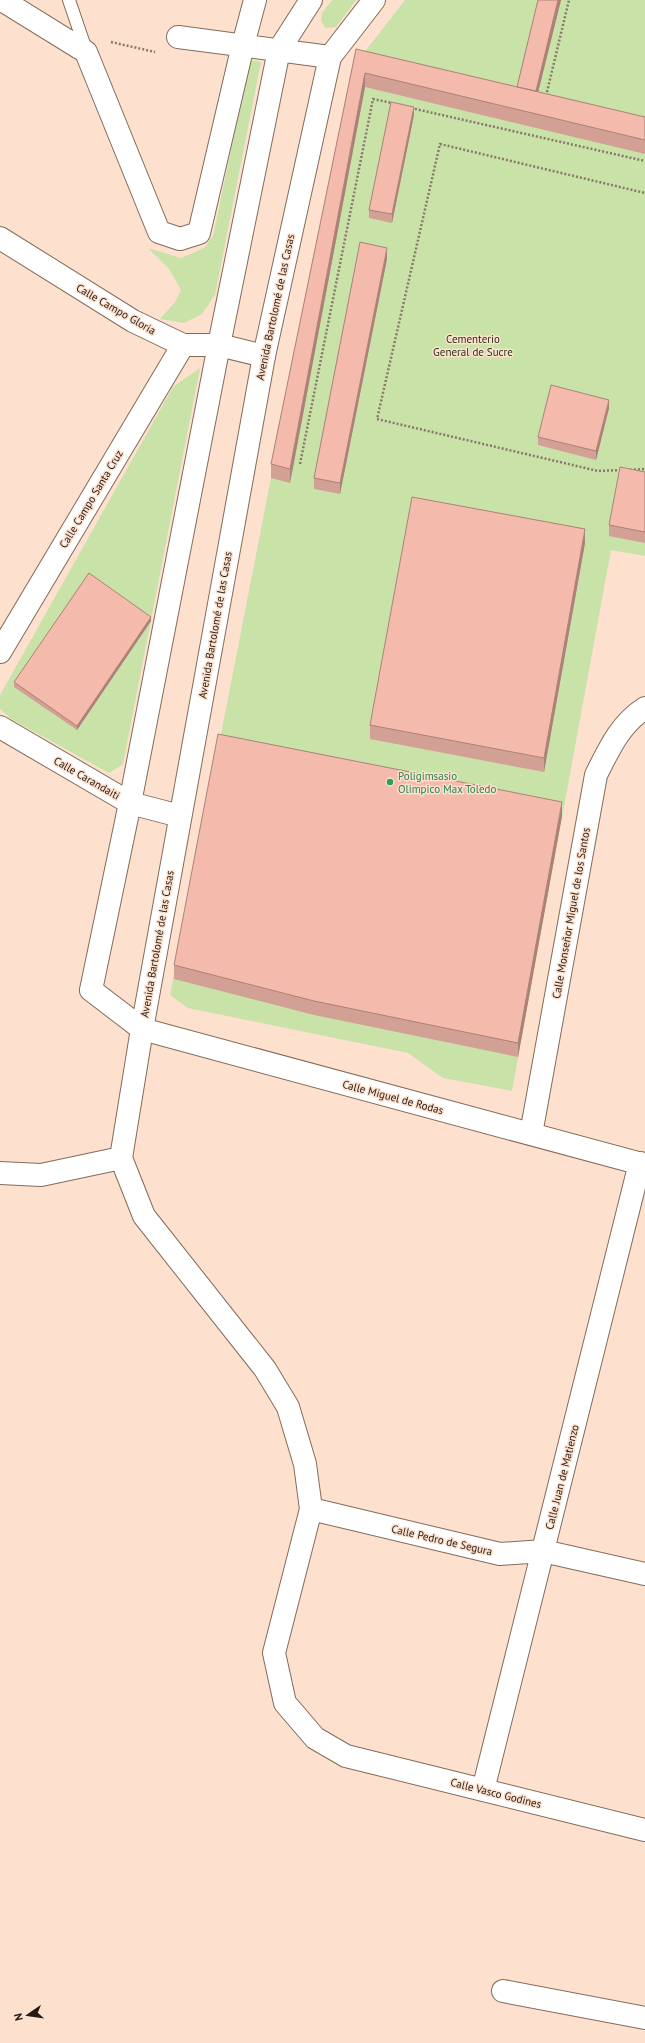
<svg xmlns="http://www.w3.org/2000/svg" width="645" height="2043" font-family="'PT Sans',sans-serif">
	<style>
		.green { fill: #c9e2a8 }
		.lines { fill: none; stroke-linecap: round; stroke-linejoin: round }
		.service-casing { stroke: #836b5a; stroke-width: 14 }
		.minor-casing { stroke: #836b5a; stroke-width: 24 }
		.primary-casing { stroke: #836b5a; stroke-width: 24 }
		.path { stroke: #8a776b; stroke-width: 2.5; stroke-dasharray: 2 2; stroke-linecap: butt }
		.service { stroke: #fff; stroke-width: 12 }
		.minor { stroke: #fff; stroke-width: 22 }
		.primary { stroke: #fff; stroke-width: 22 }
		.wall { fill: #d2a094 }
		.shaded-wall { fill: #ab8278 }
		.building { fill: #f4baac; stroke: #ab8278 }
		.leisure-dot { fill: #2e9e5b; stroke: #fde1ce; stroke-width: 1.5 }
		.labels { text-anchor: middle; stroke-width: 3; stroke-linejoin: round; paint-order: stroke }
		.street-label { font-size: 11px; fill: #251b15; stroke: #fde1ce }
		.park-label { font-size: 11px; fill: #263310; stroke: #fde1ce }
		.leisure-label { font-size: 11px; fill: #27864d; stroke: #fde1ce; text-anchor: start }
	</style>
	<rect width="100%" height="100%" fill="#fde1ce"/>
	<path class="green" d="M 332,0 L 356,0 L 336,27 L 325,28 L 321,20 L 322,13 Z
		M 405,0 L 645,0 L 645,556 L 611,550 L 512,1091 L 443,1078 L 408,1053 L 188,1008 L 170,995 L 271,478 L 356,63 Z
		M 250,60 L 261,62 L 215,295 L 202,314 L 184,323 L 160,319 L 175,302 L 181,290 L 169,269 L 148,248 L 181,258 L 204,248 L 213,236 Z
		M 200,368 L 123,764 L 109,773 L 11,719 L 0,709 L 0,695 L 173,387 Z"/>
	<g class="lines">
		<defs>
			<path id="service" d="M 69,0 L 86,50"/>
			<path id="minor" d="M 2,0 L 86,52 L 159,232 L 180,239 L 199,233 L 243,45 L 255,0
				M 178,37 L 330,57
				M 219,345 L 130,803 L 91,990 L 142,1029 L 645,1165
				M 264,356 L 142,1029 L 121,1158 L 144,1216 L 265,1369 L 288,1407 L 305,1464 L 311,1509 L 274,1653 L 285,1703 L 315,1738 L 346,1756 L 645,1830
				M 0,652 L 183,345
				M 0,727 L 130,803 L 180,816
				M 531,1134 L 596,775 C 609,749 620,724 645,708
				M 0,1173 L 41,1175 L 121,1158
				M 311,1509 L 500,1554 L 543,1551 L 645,1574
				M 483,1790 L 640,1163
				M 503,1991 L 645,2018"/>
			<path id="primary" d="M 0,238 L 133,321 L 183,345 L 219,345 L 264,356 L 330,57 L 374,0
				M 219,345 L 279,50 L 311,0"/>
		</defs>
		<use href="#service" class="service-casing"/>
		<use href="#minor" class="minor-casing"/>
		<use href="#primary" class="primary-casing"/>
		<path class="path" d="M 111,42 L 155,52
			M 546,96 L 569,0
			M 411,108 L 645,161
			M 300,464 L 373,99 L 392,103
			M 621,470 L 598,471 L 377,419 L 440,144 L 645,193
			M 630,470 L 645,469"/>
		<use href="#service" class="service"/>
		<use href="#minor" class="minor"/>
		<use href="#primary" class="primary"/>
	</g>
	<path class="wall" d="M 538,0 L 561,0 L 538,92 L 645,117 L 645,154 L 365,87 L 290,483 L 271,478 L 271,464 L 356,49 L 517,87 Z
		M 414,115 L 392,223 L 369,218 L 369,210 Z
		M 387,259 L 340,494 L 314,489 L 314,478 Z
		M 609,408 L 596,460 L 538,445 L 538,437 Z
		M 645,472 L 645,543 L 609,536 L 609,525 Z
		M 585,543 L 544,772 L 370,739 L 370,725 Z
		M 151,621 L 77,730 L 14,687 L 14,682 Z
		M 562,816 L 518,1057 L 314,1015 L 174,979 L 174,965 Z"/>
	<path class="shaded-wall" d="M 558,0 L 561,0 L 535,105 L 535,94 Z
		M 365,73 L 365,87 L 290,483 L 290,469 Z
		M 414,107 L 414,115 L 392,223 L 392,214 Z
		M 387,248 L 387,259 L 340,494 L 340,483 Z
		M 609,400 L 609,408 L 596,460 L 596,451 Z
		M 585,529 L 585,543 L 544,772 L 544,758 Z
		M 151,617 L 151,621 L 77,730 L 77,726 Z
		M 562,802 L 562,816 L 518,1057 L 518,1043 Z"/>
	<path class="building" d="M 538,0 L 558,0 L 536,91 L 517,87 Z
		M 356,49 L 645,117 L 645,140 L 365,73 L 290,469 L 271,464 Z
		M 391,102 L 414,107 L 392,214 L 369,210 Z
		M 360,242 L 387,248 L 340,483 L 314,478 Z
		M 551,385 L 609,400 L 596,451 L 538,437 Z
		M 620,467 L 645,472 L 645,532 L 609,525 Z
		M 412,497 L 585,529 L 544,758 L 370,725 Z
		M 89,573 L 151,617 L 77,726 L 14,682 Z
		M 218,734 L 562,802 L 518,1043 L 314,1001 L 174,965 Z"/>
	<circle class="leisure-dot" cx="390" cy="782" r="4"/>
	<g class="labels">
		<g class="street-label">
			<text transform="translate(275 307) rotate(-78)" y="4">Avenida Bartolomé de las Casas</text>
			<text transform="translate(116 309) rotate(30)" y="4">Calle Campo Gloria</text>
			<text transform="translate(91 499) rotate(-59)" y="4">Calle Campo Santa Cruz</text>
			<text transform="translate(215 625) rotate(-80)" y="4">Avenida Bartolomé de las Casas</text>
			<text transform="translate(87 778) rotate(30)" y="4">Calle Carandaiti</text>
			<text transform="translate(571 913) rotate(-80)" y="4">Calle Monseñor Miguel de los Santos</text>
			<text transform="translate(157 944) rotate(-80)" y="4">Avenida Bartolomé de las Casas</text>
			<text transform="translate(393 1097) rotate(15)" y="4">Calle Miguel de Rodas</text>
			<text transform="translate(562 1477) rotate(-76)" y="4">Calle Juan de Matienzo</text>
			<text transform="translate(442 1540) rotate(13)" y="4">Calle Pedro de Segura</text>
			<text transform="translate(496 1793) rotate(14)" y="4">Calle Vasco Godines</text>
		</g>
		<g class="park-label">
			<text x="473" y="343">Cementerio<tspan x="473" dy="13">General de Sucre</tspan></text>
		</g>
		<g class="leisure-label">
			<text x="398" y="780">Poligimsasio<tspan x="398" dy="13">Olimpico Max Toledo</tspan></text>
		</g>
	</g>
	<g transform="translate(28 2015) rotate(257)" stroke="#fde1ce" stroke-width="3" paint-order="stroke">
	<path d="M0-3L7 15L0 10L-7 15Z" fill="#251b15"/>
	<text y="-6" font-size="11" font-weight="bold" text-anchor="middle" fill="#251b15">N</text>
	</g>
</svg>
